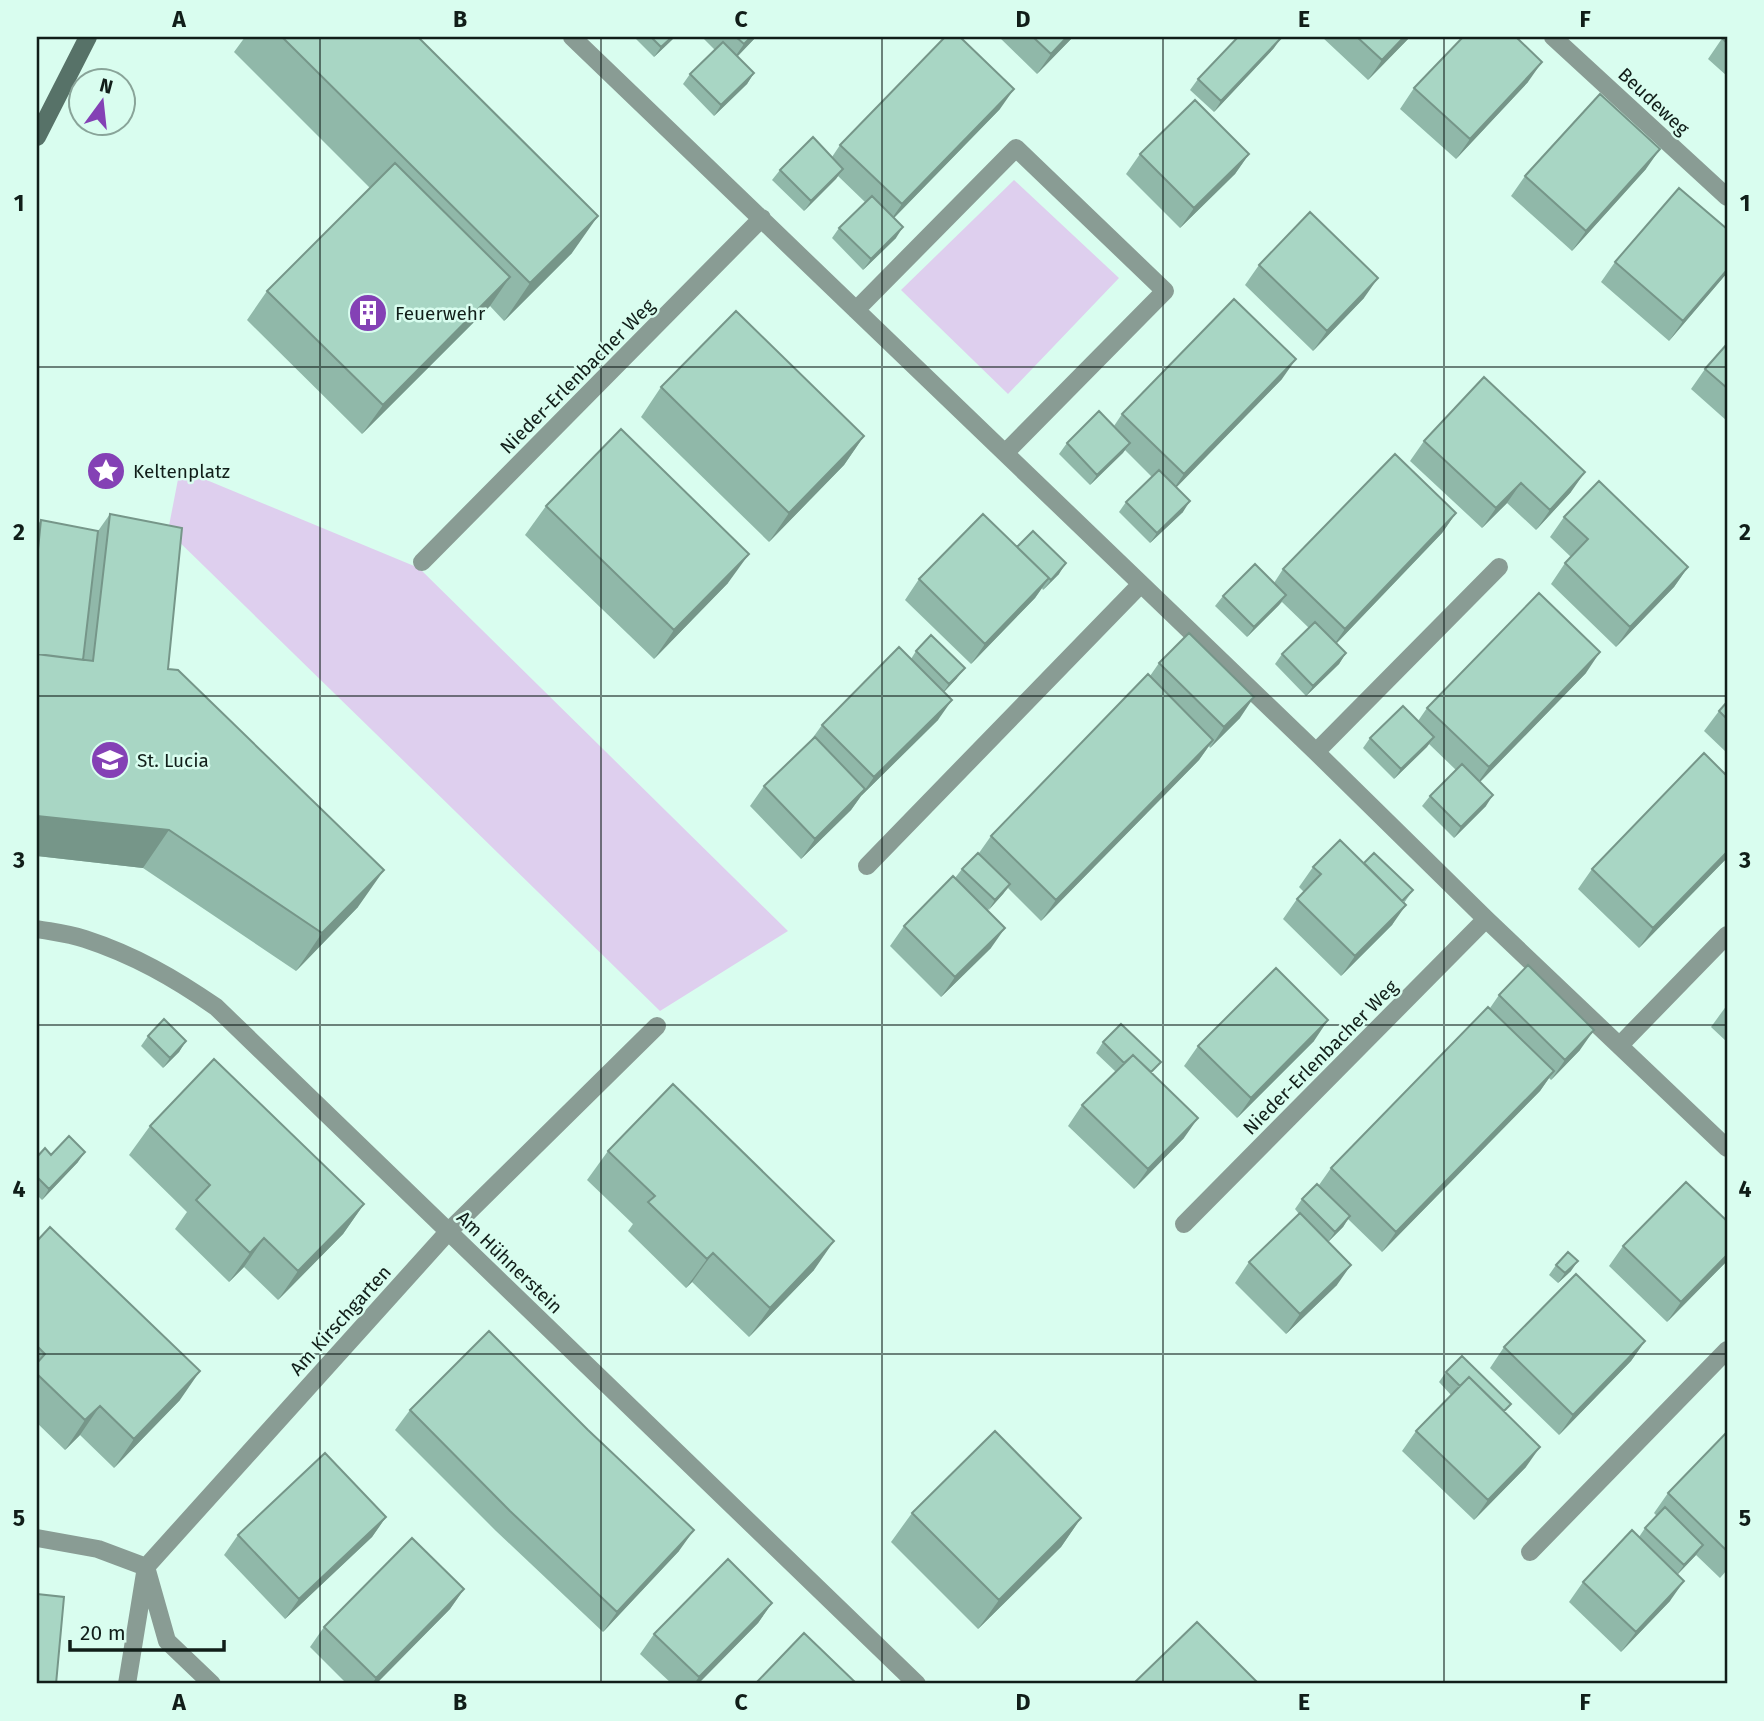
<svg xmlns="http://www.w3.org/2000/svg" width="1764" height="1721" font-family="'Fira Sans',sans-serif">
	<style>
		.green { fill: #decfee }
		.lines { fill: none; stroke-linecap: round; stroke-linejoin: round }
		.street { stroke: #899c94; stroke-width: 18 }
		.secondary { stroke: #577268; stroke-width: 18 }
		.wall { fill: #90b8a9 }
		.shaded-wall { fill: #769689 }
		.building { fill: #a8d6c4; stroke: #769689; stroke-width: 2 }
		.grid { fill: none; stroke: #111e19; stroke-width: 2; stroke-opacity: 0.55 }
		.labels { text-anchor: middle; stroke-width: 5; stroke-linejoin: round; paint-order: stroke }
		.street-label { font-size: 19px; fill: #111e19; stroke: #d9fdef }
		.poi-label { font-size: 19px; fill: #111e19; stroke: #d9fdef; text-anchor: start }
		.neatline { fill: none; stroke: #111e19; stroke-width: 2.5 }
		.grid-label { font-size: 23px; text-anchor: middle; font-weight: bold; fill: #111e19 }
	</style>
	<rect width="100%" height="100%" fill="#d9fdef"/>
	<path class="green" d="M 1014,180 L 1119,278 L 1008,394 L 901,290 Z
		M 180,469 L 419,568 L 788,931 L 660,1011 L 168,531 Z"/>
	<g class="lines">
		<path class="street" d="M 572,37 L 1316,752 L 1486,919 L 1727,1148
			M 1553,37 L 1727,197
			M 856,310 L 1016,148 L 1165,291 L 1005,453
			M 422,562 L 762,218
			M 1316,752 L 1499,567
			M 867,866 L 1140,585
			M 37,929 C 53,932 70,934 85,939 C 134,955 174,978 216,1007 L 917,1684
			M 1620,1045 L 1727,935
			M 1184,1224 L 1486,919
			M 37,1538 L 98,1549 L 146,1567 L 167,1641 L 212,1684
			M 1530,1552 L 1727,1350
			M 127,1684 L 146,1567 L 448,1232 L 657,1026"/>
		<path class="secondary" d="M 37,137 L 88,37"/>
	</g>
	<path class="wall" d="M 245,37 L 418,37 L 572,253 L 504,321 L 490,306 L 362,434 L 247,320 L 267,291 L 370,188 L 234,52 Z
		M 634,37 L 675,37 L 654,57 Z
		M 702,37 L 756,37 L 737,57 L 754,73 L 747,84 L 714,116 L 683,84 L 690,74 L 715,50 Z
		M 999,37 L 1073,37 L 1037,74 Z
		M 1322,37 L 1410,37 L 1368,80 Z
		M 1723,37 L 1727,37 L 1727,76 L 1708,59 Z
		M 1274,48 L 1214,112 L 1190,90 L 1198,79 Z
		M 1528,82 L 1456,159 L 1400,109 L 1414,88 Z
		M 1000,109 L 894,218 L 896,238 L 863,270 L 832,238 L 839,228 L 865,202 L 838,176 L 804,211 L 772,180 L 780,170 L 832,157 L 840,145 Z
		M 1140,154 L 1249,154 L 1235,174 L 1180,228 L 1126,174 Z
		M 1646,169 L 1572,251 L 1511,196 L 1525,176 Z
		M 1727,229 L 1727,273 L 1669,341 L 1601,282 L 1615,262 Z
		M 1259,265 L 1364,298 L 1313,351 L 1245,285 Z
		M 1727,344 L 1727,421 L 1691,389 L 1705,369 Z
		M 1282,379 L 1176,487 L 1183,512 L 1150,543 L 1119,512 L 1126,502 L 1152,477 L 1125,450 L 1090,485 L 1059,454 L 1067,443 L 1114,426 L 1122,414 Z
		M 661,387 L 864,436 L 844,465 L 769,542 L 641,417 Z
		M 1424,441 L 1571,492 L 1536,530 L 1507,503 L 1482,528 L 1410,461 Z
		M 546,506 L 728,583 L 654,659 L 525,535 Z
		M 1456,513 L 1442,533 L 1336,644 L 1346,653 L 1339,664 L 1306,696 L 1275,664 L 1282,654 L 1309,628 L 1282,602 L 1247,637 L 1215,606 L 1223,596 L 1274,583 L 1283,569 Z
		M 110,514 L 168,669 L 358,907 L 296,971 L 143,868 L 37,856 L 37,526 L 41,520 L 98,531 Z
		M 1564,517 L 1688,567 L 1674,587 L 1616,647 L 1551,584 L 1565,563 L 1571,557 L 1550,537 Z
		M 1017,547 L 1059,574 L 1043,590 L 1042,588 L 1035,598 L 971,664 L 905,600 L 919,579 Z
		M 916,651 L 957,678 L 944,692 L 938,720 L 861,796 L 851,810 L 801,859 L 750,806 L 764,786 L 809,743 L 822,725 L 911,659 Z
		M 1159,663 L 1240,718 L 1210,748 L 1209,746 L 1199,760 L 1041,921 L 1008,888 L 1003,894 L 988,910 L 991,948 L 941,997 L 890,946 L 904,926 L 955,878 L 962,869 L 979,853 L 991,836 L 1150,676 Z
		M 1586,673 L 1480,782 L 1486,806 L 1454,838 L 1422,806 L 1430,796 L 1456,770 L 1429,744 L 1394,779 L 1363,748 L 1370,738 L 1418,721 L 1427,708 Z
		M 1727,702 L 1727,753 L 1704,731 L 1719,711 Z
		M 1727,858 L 1639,948 L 1578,889 L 1592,869 Z
		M 1364,863 L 1413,890 L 1404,903 L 1392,925 L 1341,976 L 1283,919 L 1297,899 L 1304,892 L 1299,887 L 1313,867 Z
		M 1499,995 L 1580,1050 L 1551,1080 L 1549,1078 L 1540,1091 L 1382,1252 L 1348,1219 L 1343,1227 L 1328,1242 L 1337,1285 L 1286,1334 L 1235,1283 L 1249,1262 L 1299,1214 L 1295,1209 L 1302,1199 L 1319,1185 L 1331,1168 L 1490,1008 Z
		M 1727,1005 L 1727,1042 L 1711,1027 Z
		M 148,1036 L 186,1041 L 179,1052 L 163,1068 L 141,1046 Z
		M 1314,1041 L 1237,1118 L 1184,1066 L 1198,1046 Z
		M 1103,1042 L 1153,1074 L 1184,1138 L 1134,1189 L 1068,1126 L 1082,1105 L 1116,1072 L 1096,1053 Z
		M 150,1126 L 364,1204 L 343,1234 L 278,1300 L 244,1267 L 229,1282 L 175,1229 L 187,1212 L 129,1155 Z
		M 608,1151 L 814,1270 L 749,1337 L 692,1282 L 686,1288 L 628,1231 L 633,1224 L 587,1180 Z
		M 51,1155 L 78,1162 L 42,1200 L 37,1195 L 37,1157 Z
		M 37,1241 L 180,1400 L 114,1468 L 80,1435 L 65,1450 L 37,1423 Z
		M 1623,1246 L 1727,1261 L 1667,1322 L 1609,1266 Z
		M 1556,1265 L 1571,1271 L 1558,1283 L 1549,1275 Z
		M 1645,1341 L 1631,1361 L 1559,1435 L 1490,1368 L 1504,1347 Z
		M 1446,1372 L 1505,1412 L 1526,1467 L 1474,1520 L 1402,1451 L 1416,1431 L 1451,1395 L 1439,1382 Z
		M 410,1410 L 679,1551 L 603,1632 L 496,1531 L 395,1430 Z
		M 1727,1432 L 1727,1570 L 1720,1578 L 1696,1555 L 1677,1575 L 1670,1601 L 1621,1652 L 1569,1602 L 1583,1582 L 1639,1537 L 1645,1528 L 1657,1516 L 1654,1513 L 1668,1493 Z
		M 912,1513 L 1081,1518 L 1061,1547 L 978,1629 L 891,1542 Z
		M 386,1517 L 372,1537 L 285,1619 L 224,1555 L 238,1535 Z
		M 464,1589 L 450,1609 L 376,1684 L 347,1684 L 310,1647 L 324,1627 Z
		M 772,1603 L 758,1623 L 698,1684 L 672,1684 L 640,1654 L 654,1634 Z"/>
	<path class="shaded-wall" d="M 672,37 L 675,37 L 654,57 L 661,47 Z
		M 751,37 L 756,37 L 730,64 L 744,44 Z
		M 1067,37 L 1073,37 L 1037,74 L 1051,54 Z
		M 1404,37 L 1410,37 L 1368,80 L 1382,60 Z
		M 1281,38 L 1274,48 L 1214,112 L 1221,101 Z
		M 1542,62 L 1528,82 L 1456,159 L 1470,139 Z
		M 754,73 L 747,84 L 714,116 L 721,105 Z
		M 1014,89 L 1000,109 L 888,224 L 902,204 Z
		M 1660,149 L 1646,169 L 1572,251 L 1586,231 Z
		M 1249,154 L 1235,174 L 1180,228 L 1194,208 Z
		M 843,169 L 836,179 L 804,211 L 811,201 Z
		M 598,216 L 572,253 L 504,321 L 530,283 Z
		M 903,227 L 896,238 L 863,270 L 871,259 Z
		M 1727,270 L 1727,273 L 1669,341 L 1683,321 Z
		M 510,277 L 490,306 L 362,434 L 383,405 Z
		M 1378,278 L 1364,298 L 1313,351 L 1327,331 Z
		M 1296,359 L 1282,379 L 1170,494 L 1184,474 Z
		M 864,436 L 844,465 L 769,542 L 789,513 Z
		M 1130,443 L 1123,453 L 1090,485 L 1097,475 Z
		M 1585,472 L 1571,492 L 1536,530 L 1550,510 Z
		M 1521,483 L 1507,503 L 1482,528 L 1496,508 Z
		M 1190,501 L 1183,512 L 1150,543 L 1157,533 Z
		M 1456,513 L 1442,533 L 1331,649 L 1345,629 Z
		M 749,554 L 728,583 L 654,659 L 674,630 Z
		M 1066,563 L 1059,574 L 1043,590 L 1051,580 Z
		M 1688,567 L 1674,587 L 1616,647 L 1630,627 Z
		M 1049,578 L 1035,598 L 971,664 L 985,644 Z
		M 1286,595 L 1279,605 L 1247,637 L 1254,627 Z
		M 1600,652 L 1586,673 L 1474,788 L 1489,767 Z
		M 1346,653 L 1339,664 L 1306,696 L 1313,686 Z
		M 965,668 L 957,678 L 942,694 L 949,684 Z
		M 1254,697 L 1240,718 L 1210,748 L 1224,727 Z
		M 952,700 L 938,720 L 861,796 L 851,810 L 801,859 L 815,839 L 864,791 L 874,777 Z
		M 1434,737 L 1427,747 L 1394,779 L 1401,769 Z
		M 1213,740 L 1199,760 L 1041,921 L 1056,900 Z
		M 1493,795 L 1486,806 L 1454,838 L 1461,827 Z
		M 37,816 L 169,830 L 143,868 L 37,856 Z
		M 1727,852 L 1727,858 L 1639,948 L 1653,928 Z
		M 384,870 L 358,907 L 296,971 L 322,933 Z
		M 1010,884 L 1003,894 L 988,911 L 995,900 Z
		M 1406,905 L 1392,925 L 1341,976 L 1355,956 Z
		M 1005,928 L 991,948 L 941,997 L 955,977 Z
		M 1328,1020 L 1314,1041 L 1237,1118 L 1251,1098 Z
		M 1594,1030 L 1580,1050 L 1551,1080 L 1565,1060 Z
		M 186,1041 L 179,1052 L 163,1068 L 170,1058 Z
		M 1554,1071 L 1540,1091 L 1382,1252 L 1396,1232 Z
		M 1198,1118 L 1184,1138 L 1134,1189 L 1148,1169 Z
		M 85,1152 L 78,1162 L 42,1200 L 49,1189 Z
		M 364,1204 L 343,1234 L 278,1300 L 298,1271 Z
		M 1350,1216 L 1343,1227 L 1328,1242 L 1335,1232 Z
		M 264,1238 L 244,1267 L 229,1282 L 250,1253 Z
		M 834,1241 L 814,1270 L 749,1337 L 770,1308 Z
		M 713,1253 L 692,1282 L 686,1288 L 707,1259 Z
		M 1727,1255 L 1727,1261 L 1667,1322 L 1681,1302 Z
		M 1578,1261 L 1571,1271 L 1558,1283 L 1565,1273 Z
		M 1351,1265 L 1337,1285 L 1286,1334 L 1300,1314 Z
		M 1645,1341 L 1631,1361 L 1559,1435 L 1573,1415 Z
		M 200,1371 L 180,1400 L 114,1468 L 134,1439 Z
		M 100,1406 L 80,1435 L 65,1450 L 85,1420 Z
		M 1540,1447 L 1526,1467 L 1474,1520 L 1488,1500 Z
		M 386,1517 L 372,1537 L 285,1619 L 299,1599 Z
		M 1081,1518 L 1061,1547 L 978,1629 L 999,1600 Z
		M 694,1530 L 679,1551 L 603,1632 L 617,1612 Z
		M 1703,1545 L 1696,1555 L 1676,1576 L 1684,1565 Z
		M 1684,1581 L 1670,1601 L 1621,1652 L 1636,1632 Z
		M 464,1589 L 450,1609 L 376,1684 L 372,1684 L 376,1678 Z
		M 772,1603 L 758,1623 L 698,1684 L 694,1684 L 699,1677 Z"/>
	<path class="building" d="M 282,37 L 418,37 L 598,216 L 530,283 Z
		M 651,37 L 672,37 L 661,47 Z
		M 736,37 L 751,37 L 744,44 Z
		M 945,37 L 960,37 L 1014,89 L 902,204 L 840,145 Z
		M 1033,37 L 1067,37 L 1051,54 Z
		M 1238,37 L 1280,37 L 1281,38 L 1221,101 L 1198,79 Z
		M 1357,37 L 1404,37 L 1382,60 Z
		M 1463,37 L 1516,37 L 1542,62 L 1470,139 L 1414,88 Z
		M 1723,37 L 1727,37 L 1727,43 L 1722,38 Z
		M 723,42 L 754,73 L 721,105 L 690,74 Z
		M 1600,94 L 1660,149 L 1586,231 L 1525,176 Z
		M 1195,100 L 1249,154 L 1194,208 L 1140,154 Z
		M 813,137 L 843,169 L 811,201 L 780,170 Z
		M 395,163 L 510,277 L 383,405 L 267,291 Z
		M 1679,188 L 1727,229 L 1727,270 L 1683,321 L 1615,262 Z
		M 872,196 L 903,227 L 871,259 L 839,228 Z
		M 1310,212 L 1378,278 L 1327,331 L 1259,265 Z
		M 1234,299 L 1296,359 L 1184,474 L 1122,414 Z
		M 736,311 L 864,436 L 789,513 L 661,387 Z
		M 1727,344 L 1727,388 L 1705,369 Z
		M 1484,377 L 1585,472 L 1550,510 L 1521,483 L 1496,508 L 1424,441 Z
		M 1099,411 L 1130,443 L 1097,475 L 1067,443 Z
		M 621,429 L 749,554 L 674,630 L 546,506 Z
		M 1395,454 L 1456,513 L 1345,629 L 1283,569 Z
		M 1159,470 L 1190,501 L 1157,533 L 1126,502 Z
		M 1599,481 L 1688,567 L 1630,627 L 1565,563 L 1588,539 L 1564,517 Z
		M 110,514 L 182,528 L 168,669 L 178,670 L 384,870 L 322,933 L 169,830 L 37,816 L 37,654 L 93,661 Z
		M 983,514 L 1049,578 L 985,644 L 919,579 Z
		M 41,520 L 98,531 L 83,660 L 37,654 L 37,559 Z
		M 1033,531 L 1066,563 L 1051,580 L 1017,547 Z
		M 1255,564 L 1286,595 L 1254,627 L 1223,596 Z
		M 1539,593 L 1600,652 L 1489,767 L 1427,708 Z
		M 1315,622 L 1346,653 L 1313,686 L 1282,654 Z
		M 1189,633 L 1254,697 L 1224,727 L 1159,663 Z
		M 931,635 L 965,668 L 949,684 L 916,651 Z
		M 899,647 L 952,700 L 874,777 L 822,725 Z
		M 1148,674 L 1213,740 L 1056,900 L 991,836 Z
		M 1727,702 L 1727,719 L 1719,711 Z
		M 1403,706 L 1434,737 L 1401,769 L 1370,738 Z
		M 815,737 L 865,789 L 815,839 L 764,786 Z
		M 1704,753 L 1727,776 L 1727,852 L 1653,928 L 1592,869 Z
		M 1462,764 L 1493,795 L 1461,827 L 1430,796 Z
		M 1340,840 L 1406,905 L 1355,956 L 1297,899 L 1321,874 L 1313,867 Z
		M 978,853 L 1010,884 L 995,900 L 962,869 Z
		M 1374,853 L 1413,890 L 1402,901 L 1364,863 Z
		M 953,876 L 1005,928 L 955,977 L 904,926 Z
		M 1528,965 L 1594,1030 L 1565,1060 L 1499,995 Z
		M 1276,968 L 1328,1020 L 1251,1098 L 1198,1046 Z
		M 1488,1007 L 1554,1071 L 1396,1232 L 1331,1168 Z
		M 164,1019 L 186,1041 L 170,1058 L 148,1036 Z
		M 1121,1024 L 1161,1062 L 1151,1072 L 1133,1055 L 1124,1063 L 1103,1042 Z
		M 1133,1055 L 1198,1118 L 1148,1169 L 1082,1105 Z
		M 214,1059 L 364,1204 L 298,1271 L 264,1238 L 250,1253 L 196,1200 L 210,1185 L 150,1126 Z
		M 673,1084 L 834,1241 L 770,1308 L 713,1253 L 707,1259 L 648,1202 L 655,1196 L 608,1151 Z
		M 69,1136 L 85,1152 L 49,1189 L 37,1177 L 37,1157 L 45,1148 L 51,1155 Z
		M 1686,1182 L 1727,1221 L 1727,1255 L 1681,1302 L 1623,1246 Z
		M 1317,1184 L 1350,1216 L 1335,1232 L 1302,1199 Z
		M 1300,1213 L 1351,1265 L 1300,1314 L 1249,1262 Z
		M 50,1227 L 200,1371 L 134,1439 L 100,1406 L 85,1420 L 37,1374 L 37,1363 L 45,1354 L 37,1346 L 37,1241 Z
		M 1568,1252 L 1578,1261 L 1565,1273 L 1556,1265 Z
		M 1576,1274 L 1645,1341 L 1573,1415 L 1504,1347 Z
		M 489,1331 L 588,1430 L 694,1530 L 617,1612 L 510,1511 L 410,1410 Z
		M 1462,1356 L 1511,1404 L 1504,1411 L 1469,1377 L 1460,1386 L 1446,1372 Z
		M 1469,1377 L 1540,1447 L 1488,1500 L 1416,1431 Z
		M 995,1431 L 1081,1518 L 999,1600 L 912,1513 Z
		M 1727,1432 L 1727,1551 L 1668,1493 Z
		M 325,1453 L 386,1517 L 299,1599 L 238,1535 Z
		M 1665,1507 L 1703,1545 L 1684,1565 L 1645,1528 Z
		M 1632,1530 L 1684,1581 L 1636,1632 L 1583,1582 Z
		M 412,1538 L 464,1589 L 376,1678 L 324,1627 Z
		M 728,1559 L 772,1603 L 699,1677 L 654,1634 Z
		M 37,1594 L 64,1597 L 56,1684 L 37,1684 Z
		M 1197,1622 L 1259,1684 L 1133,1684 Z
		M 804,1633 L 857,1684 L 755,1684 Z"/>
	<path class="grid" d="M 320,37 L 320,1684M 601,37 L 601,1684M 882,37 L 882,1684M 1163,37 L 1163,1684M 1444,37 L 1444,1684M 37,367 L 1727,367M 37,696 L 1727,696M 37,1025 L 1727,1025M 37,1354 L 1727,1354"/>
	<defs>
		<symbol id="building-disc" viewBox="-11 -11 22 22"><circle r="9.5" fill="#8441b5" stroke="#d9fdef"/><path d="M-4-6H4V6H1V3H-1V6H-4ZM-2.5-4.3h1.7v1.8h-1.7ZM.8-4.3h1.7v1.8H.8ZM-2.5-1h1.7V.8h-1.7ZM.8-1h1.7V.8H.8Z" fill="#fff"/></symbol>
		<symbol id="sight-disc" viewBox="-11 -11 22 22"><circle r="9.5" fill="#8441b5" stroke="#d9fdef"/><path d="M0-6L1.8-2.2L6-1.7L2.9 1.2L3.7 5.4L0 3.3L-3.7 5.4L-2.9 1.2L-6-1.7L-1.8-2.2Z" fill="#fff"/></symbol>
		<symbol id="school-disc" viewBox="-11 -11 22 22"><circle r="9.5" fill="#8441b5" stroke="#d9fdef"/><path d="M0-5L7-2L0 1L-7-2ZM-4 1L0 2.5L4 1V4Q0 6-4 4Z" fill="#fff"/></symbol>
	</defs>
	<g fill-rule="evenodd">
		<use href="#building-disc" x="346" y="291" width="44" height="44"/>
		<use href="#sight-disc" x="84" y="449" width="44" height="44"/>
		<use href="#school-disc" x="88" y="738" width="44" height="44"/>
	</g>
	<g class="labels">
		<g class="street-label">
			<text transform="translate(1654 101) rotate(43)" y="7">Beudeweg</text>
			<text transform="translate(577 376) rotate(-45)" y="7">Nieder-Erlenbacher Weg</text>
			<text transform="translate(1320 1057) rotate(-45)" y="7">Nieder-Erlenbacher Weg</text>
			<text transform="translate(510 1262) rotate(44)" y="7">Am Hühnerstein</text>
			<text transform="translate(340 1320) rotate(-48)" y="7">Am Kirschgarten</text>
		</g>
		<g class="poi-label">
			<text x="395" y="320">Feuerwehr</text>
			<text x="133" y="478">Keltenplatz</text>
			<text x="137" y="767">St. Lucia</text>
		</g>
	</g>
	<rect width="1764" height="1721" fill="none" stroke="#d9fdef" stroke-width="77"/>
	<g transform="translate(102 102) rotate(15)"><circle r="33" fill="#d9fdef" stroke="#89a499" stroke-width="2"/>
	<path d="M0-5L12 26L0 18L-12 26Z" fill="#8441b5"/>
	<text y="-10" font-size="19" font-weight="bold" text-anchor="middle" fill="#111e19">N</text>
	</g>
	<path d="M70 1640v10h154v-10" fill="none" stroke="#111e19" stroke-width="3.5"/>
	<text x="80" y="1640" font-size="21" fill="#111e19" stroke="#d9fdef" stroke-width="5" paint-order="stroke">20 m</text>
	<rect x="38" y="38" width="1688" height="1644" class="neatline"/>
	<g class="grid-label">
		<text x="179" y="27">A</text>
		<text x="460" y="27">B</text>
		<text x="741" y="27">C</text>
		<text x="1023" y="27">D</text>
		<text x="1304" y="27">E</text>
		<text x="1585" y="27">F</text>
		<text x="19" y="211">1</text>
		<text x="1745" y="211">1</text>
		<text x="19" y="540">2</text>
		<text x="1745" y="540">2</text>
		<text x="19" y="868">3</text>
		<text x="1745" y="868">3</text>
		<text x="19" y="1197">4</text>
		<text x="1745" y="1197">4</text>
		<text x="19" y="1526">5</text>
		<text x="1745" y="1526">5</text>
		<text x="179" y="1710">A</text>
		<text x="460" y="1710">B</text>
		<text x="741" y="1710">C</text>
		<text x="1023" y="1710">D</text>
		<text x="1304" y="1710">E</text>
		<text x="1585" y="1710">F</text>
	</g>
</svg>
